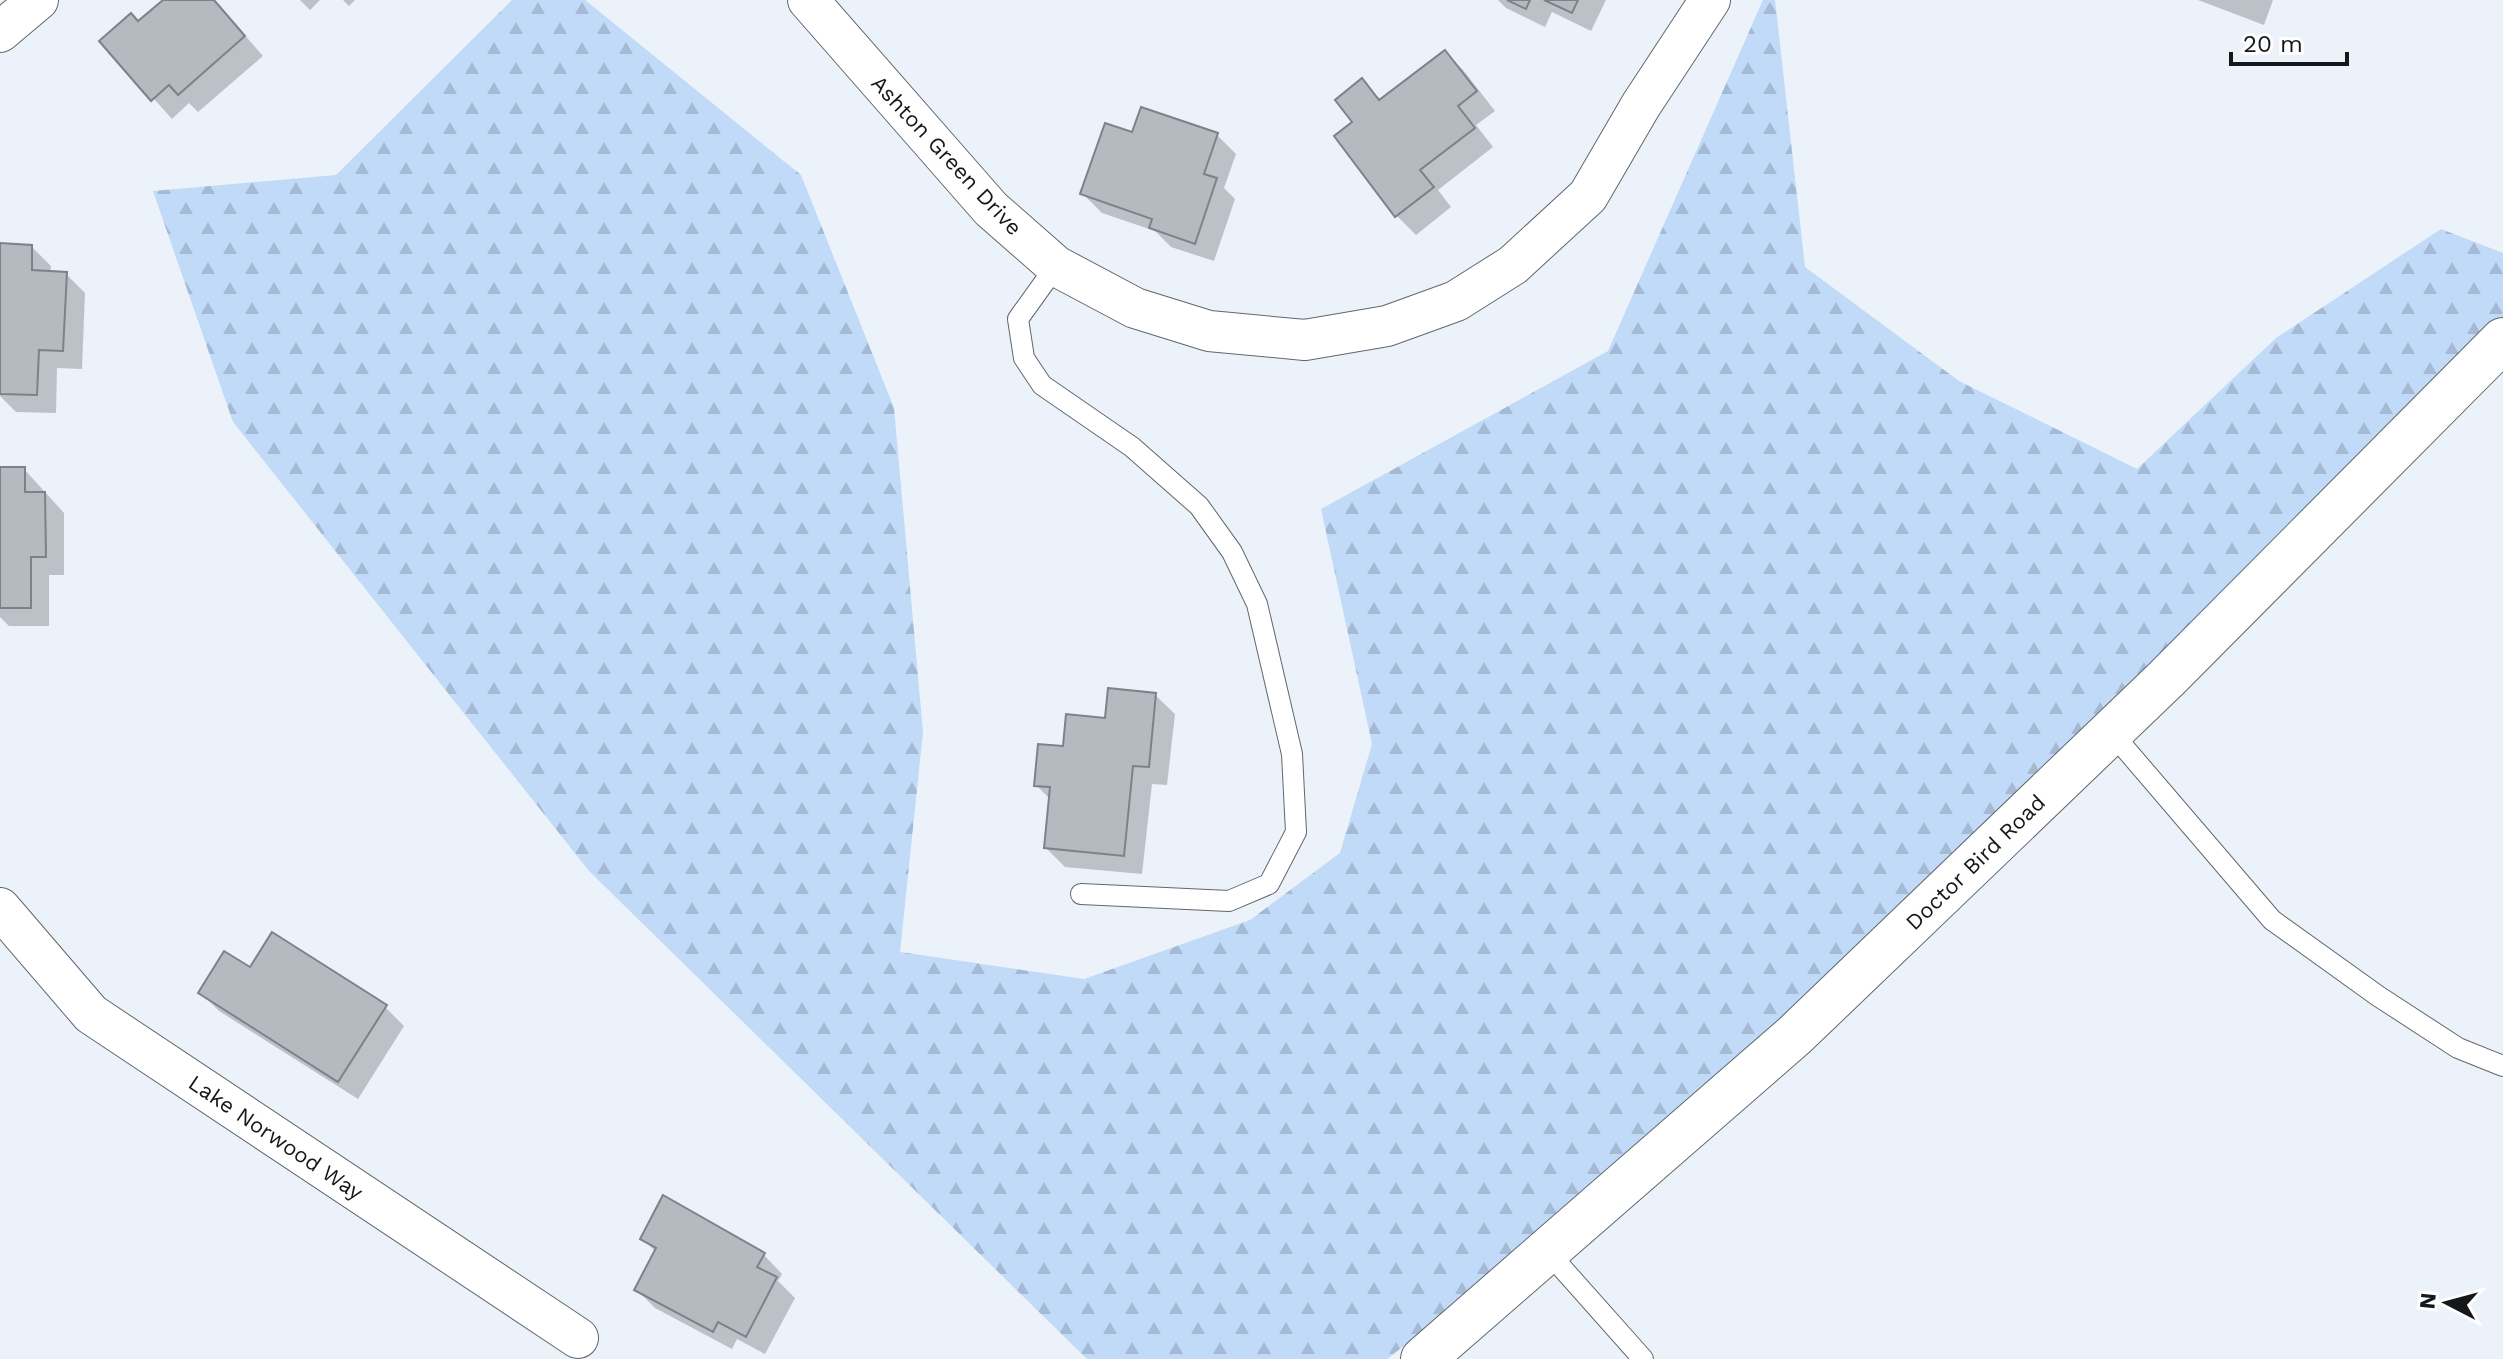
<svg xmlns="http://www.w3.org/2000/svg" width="2503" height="1359" font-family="'Work Sans',sans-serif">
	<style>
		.forest { fill: url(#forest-firs) }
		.shadow { fill: #0003 }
		.building { fill: #b4bac0; stroke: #7d8288; stroke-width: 2 }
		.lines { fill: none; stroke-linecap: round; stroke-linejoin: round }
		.lane-casing { stroke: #62676d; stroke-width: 22 }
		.street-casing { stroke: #62676d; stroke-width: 42 }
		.secondary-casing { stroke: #62676d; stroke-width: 46 }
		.lane { stroke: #fff; stroke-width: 20 }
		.street { stroke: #fff; stroke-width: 40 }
		.secondary { stroke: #fff; stroke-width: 44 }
		.labels { text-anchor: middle; stroke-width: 6; stroke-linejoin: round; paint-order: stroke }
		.street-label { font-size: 22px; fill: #151719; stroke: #fefefe }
	</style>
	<defs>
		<pattern id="forest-firs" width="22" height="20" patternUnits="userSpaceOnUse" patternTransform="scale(2)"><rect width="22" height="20" fill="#c0daf8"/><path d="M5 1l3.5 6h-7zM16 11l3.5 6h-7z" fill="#a4bad4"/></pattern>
	</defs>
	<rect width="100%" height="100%" fill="#ecf2f9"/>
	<path class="forest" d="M 512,0 L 585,0 L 801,175 L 894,408 L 923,732 L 900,952 L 1084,979 L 1250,920 L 1340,853 L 1372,744 L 1321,509 L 1608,351 L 1763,0 L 1775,0 L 1805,267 L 1959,381 L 2137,469 L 2276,338 L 2441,229 L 2503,253 L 2503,340 L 1691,1126 L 1387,1359 L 1087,1359 L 589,871 L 233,422 L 153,191 L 336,175 Z"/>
	<path class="shadow" d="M 166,0 L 214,0 L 263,56 L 198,112 L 189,103 L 172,119 L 102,41 L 139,23 Z
		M 300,0 L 320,0 L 310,10 Z
		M 343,0 L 355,0 L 349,6 Z
		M 1498,0 L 1606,0 L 1591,31 L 1552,12 L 1545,27 L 1506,8 Z
		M 2198,0 L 2273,0 L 2264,25 Z
		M 1445,52 L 1464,71 L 1495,111 L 1476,125 L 1493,147 L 1438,190 L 1451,207 L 1416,235 L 1397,216 L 1336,137 L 1355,123 L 1362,81 L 1382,101 Z
		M 1134,135 L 1217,135 L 1236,154 L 1224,188 L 1235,199 L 1214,261 L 1171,247 L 1155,231 L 1102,213 L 1083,194 Z
		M 0,245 L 32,247 L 51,266 L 50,273 L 66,274 L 85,293 L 82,369 L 57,368 L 56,413 L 16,412 L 0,396 Z
		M 0,469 L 24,469 L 64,513 L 64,575 L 49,575 L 49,626 L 9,626 L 0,617 Z
		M 1155,695 L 1175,714 L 1167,785 L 1152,784 L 1142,874 L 1065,867 L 1046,848 L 1051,800 L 1036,785 L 1064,748 L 1107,720 Z
		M 250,970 L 385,1007 L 404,1026 L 358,1099 L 219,1011 L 200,992 Z
		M 664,1197 L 764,1255 L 782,1274 L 778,1281 L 795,1298 L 765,1354 L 737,1339 L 732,1349 L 655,1308 L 636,1289 L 656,1252 L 642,1238 Z"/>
	<path class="building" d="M 163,0 L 214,0 L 245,36 L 178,95 L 169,85 L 151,101 L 99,41 L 131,13 L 138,21 Z
		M 1507,0 L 1530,0 L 1526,9 Z
		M 1544,0 L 1578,0 L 1572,13 Z
		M 1445,50 L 1477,91 L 1458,106 L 1475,128 L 1420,170 L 1434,187 L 1395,217 L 1334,136 L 1352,122 L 1335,100 L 1362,78 L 1379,100 Z
		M 1141,107 L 1218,133 L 1204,174 L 1217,178 L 1195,244 L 1149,228 L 1152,219 L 1080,194 L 1105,123 L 1132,132 Z
		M 0,243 L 32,245 L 32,270 L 67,272 L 63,351 L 39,350 L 37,395 L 0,394 Z
		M 0,467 L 25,467 L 25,492 L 45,492 L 46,557 L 31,557 L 31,608 L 0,608 Z
		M 1108,688 L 1156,693 L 1149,767 L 1133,766 L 1124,856 L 1044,848 L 1050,787 L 1034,786 L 1038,744 L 1063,746 L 1066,714 L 1105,718 Z
		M 272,932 L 387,1005 L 338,1082 L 198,993 L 224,951 L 250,967 Z
		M 663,1195 L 765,1253 L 757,1267 L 777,1277 L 746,1337 L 718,1322 L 713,1332 L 634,1290 L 656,1248 L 640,1239 Z"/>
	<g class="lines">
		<defs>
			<path id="lane" d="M 1056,266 L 1018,319 L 1024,358 L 1042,385 L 1132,447 L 1199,506 L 1232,552 L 1257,604 L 1292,754 L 1296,832 L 1269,884 L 1229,901 L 1081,894
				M 2111,732 L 2272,920 L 2378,996 L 2458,1048 L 2503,1066
				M 1547,1251 L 1643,1359"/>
			<path id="street" d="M 808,0 L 991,209 L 1056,266 L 1135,308 L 1209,331 L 1305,340 L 1387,326 L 1456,301 L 1513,265 L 1588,196 L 1641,105 L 1710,0
				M 0,32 L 38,0
				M 0,908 L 91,1014 L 578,1338"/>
			<path id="secondary" d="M 1423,1359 L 1795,1035 L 2166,679 L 2503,340"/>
		</defs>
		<use href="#lane" class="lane-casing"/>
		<use href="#street" class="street-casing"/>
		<use href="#secondary" class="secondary-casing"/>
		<use href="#lane" class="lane"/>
		<use href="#street" class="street"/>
		<use href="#secondary" class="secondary"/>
	</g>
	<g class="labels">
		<g class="street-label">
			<text transform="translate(947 155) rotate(47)" y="8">Ashton Green Drive</text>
			<text transform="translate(1975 862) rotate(-44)" y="8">Doctor Bird Road</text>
			<text transform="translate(276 1137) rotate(34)" y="8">Lake Norwood Way</text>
		</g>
	</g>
	<g transform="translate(2447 1303) rotate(276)" stroke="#fefefe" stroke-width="6" paint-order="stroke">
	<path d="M0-6L14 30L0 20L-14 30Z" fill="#151719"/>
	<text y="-12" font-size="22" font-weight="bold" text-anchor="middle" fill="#151719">N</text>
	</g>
	<path d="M2231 52v12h116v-12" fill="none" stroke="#151719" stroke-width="4"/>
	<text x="2243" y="52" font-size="24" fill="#151719" stroke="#fefefe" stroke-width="6" paint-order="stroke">20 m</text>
</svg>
